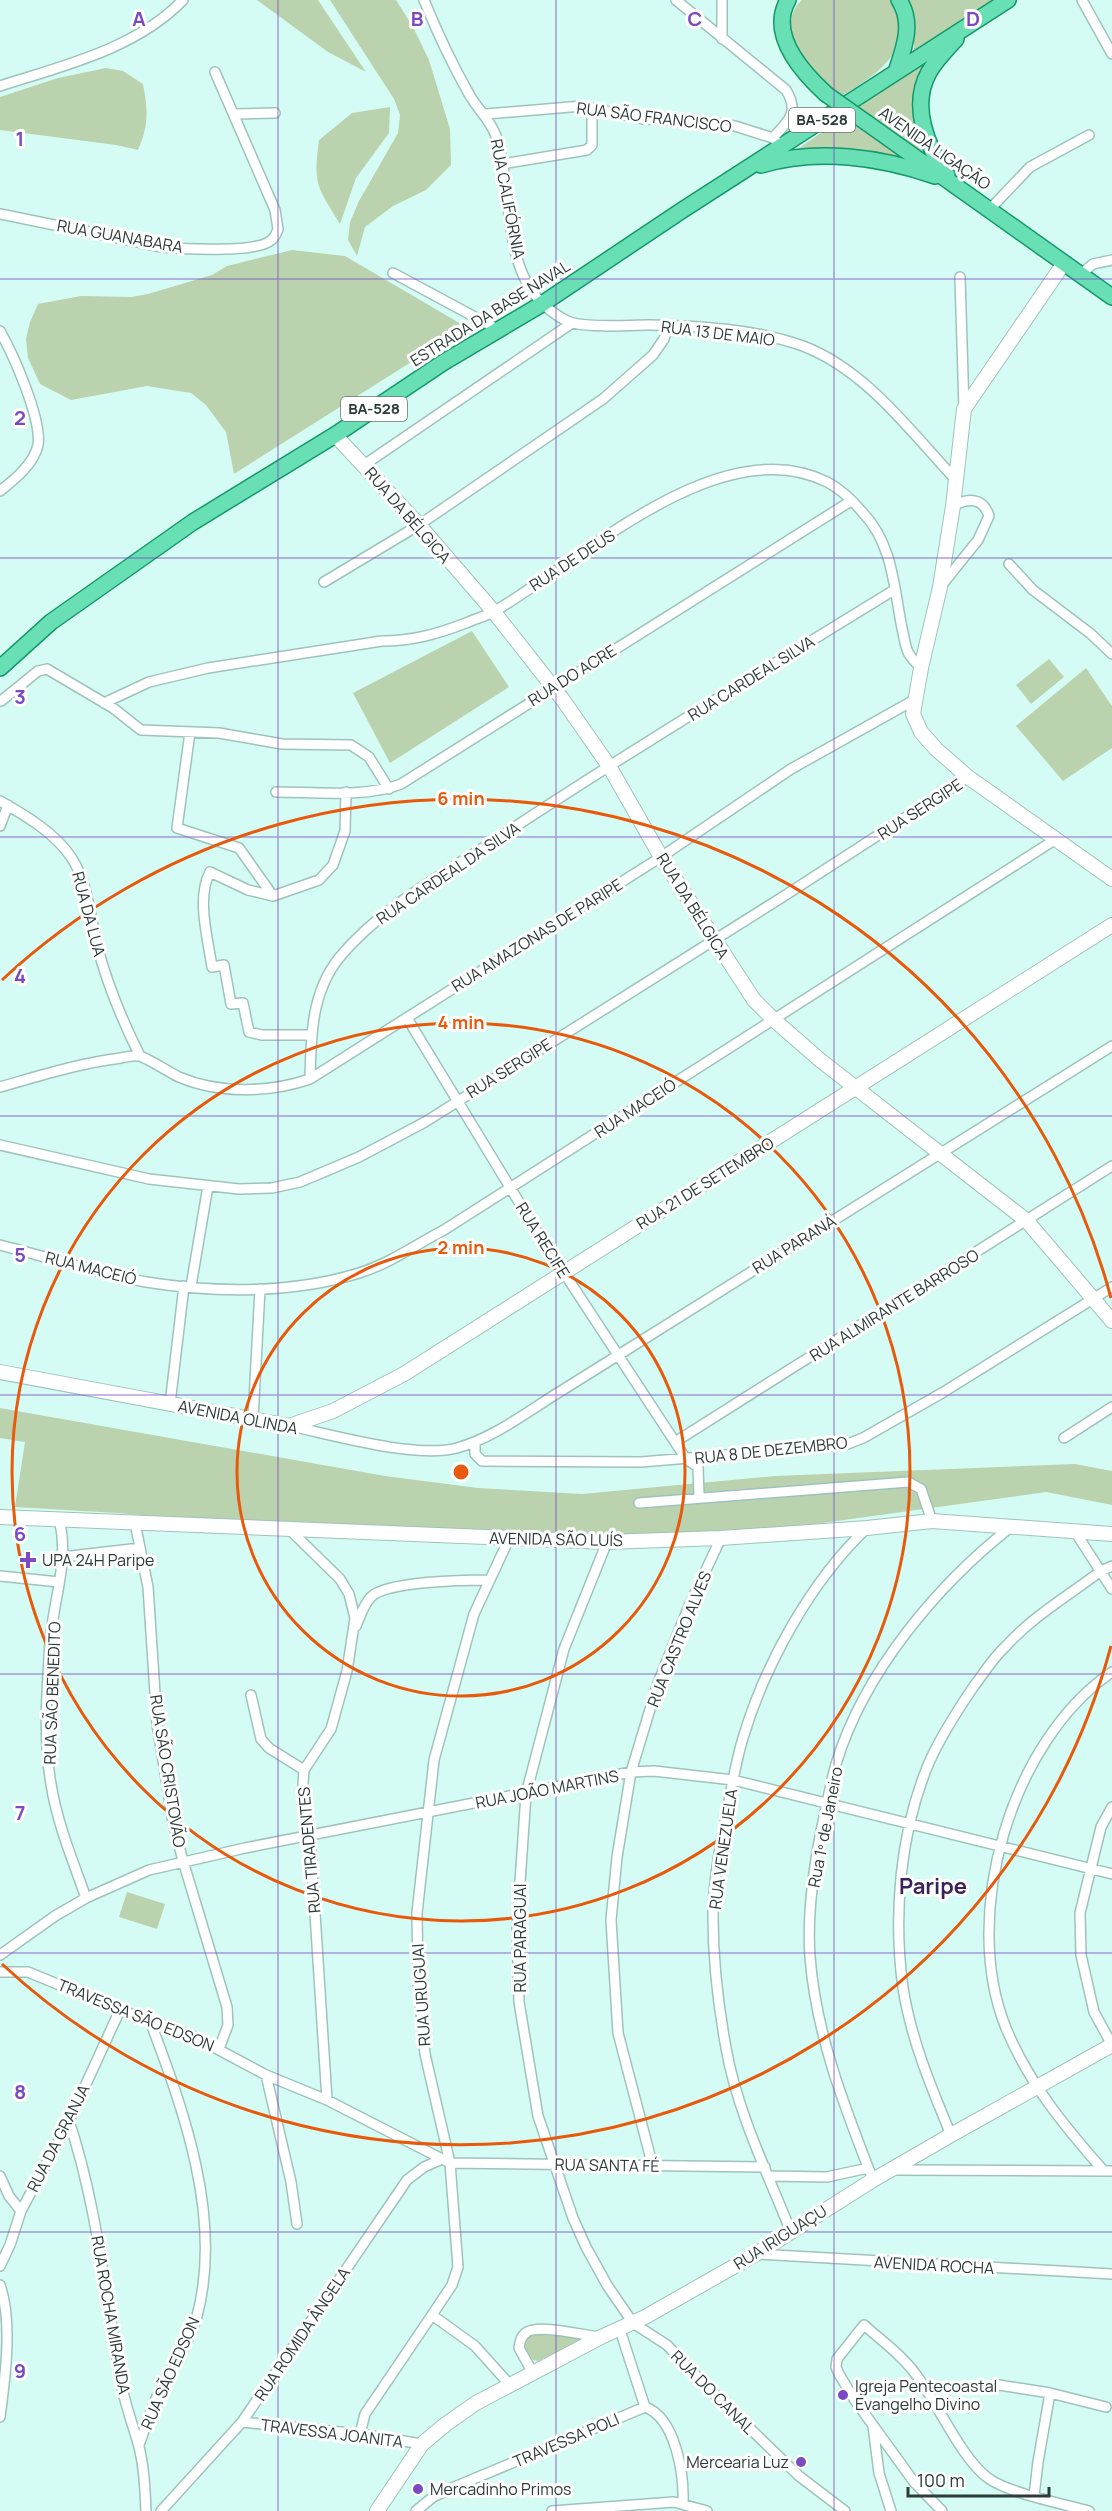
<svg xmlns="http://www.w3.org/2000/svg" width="1112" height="2511" font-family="Manrope,sans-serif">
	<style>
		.green { fill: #bad3ae }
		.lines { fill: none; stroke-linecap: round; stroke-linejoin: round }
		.minor-casing { stroke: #9ec3bc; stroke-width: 12 }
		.secondary-casing { stroke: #9ec3bc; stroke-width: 16 }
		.primary-casing { stroke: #139869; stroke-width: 18 }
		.minor { stroke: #fff; stroke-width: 9 }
		.secondary { stroke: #fff; stroke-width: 14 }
		.primary { stroke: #69dfb5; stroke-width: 15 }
		.primary-bridge-casing { stroke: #139869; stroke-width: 18; stroke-linecap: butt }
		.primary-bridge { stroke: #69dfb5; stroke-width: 15 }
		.grid { fill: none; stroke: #7a4ac2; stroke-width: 1.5; stroke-opacity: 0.55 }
		.ring { fill: none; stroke: #e8590c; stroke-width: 3 }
		.poi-dot { fill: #7a4ac2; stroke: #fff; stroke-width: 2 }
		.labels { text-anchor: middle; stroke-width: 6; stroke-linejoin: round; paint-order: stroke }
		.shield { fill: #fff; stroke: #6b7674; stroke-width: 1.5 }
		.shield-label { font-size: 15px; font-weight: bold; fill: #2c3b38 }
		.street-label { font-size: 16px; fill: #2c3b38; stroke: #fff }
		.poi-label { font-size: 16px; fill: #2c3b38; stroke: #fff; text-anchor: start }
		.district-label { font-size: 22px; font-weight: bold; fill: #39235d; stroke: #fff }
		.grid-label { font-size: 20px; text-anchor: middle; font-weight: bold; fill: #7a4ac2; stroke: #fff; stroke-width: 6; stroke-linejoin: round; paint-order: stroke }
		.centre { fill: #e8590c; stroke: #fff; stroke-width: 3 }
		.ring-label { font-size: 18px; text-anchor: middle; font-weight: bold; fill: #e8590c; stroke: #fff; stroke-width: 6; stroke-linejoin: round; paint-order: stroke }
	</style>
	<rect width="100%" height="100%" fill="#d5fcf4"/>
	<path class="green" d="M 257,0 L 318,0 L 366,72 L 328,52 Z
		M 330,0 L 396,0 L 413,27 L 429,60 L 450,129 L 451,165 L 426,190 L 393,206 L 365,227 L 357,256 L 348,240 L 350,222 L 359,201 L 398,133 L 400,115 L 394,99 Z
		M 802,0 L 890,0 C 922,46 877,74 842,96 C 817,78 769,30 802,0 Z
		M 907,0 L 994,0 L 914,50 L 914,22 Z
		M 935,57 L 929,65 L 927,155 L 858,107 Z
		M 106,68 L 123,71 L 143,84 C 148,110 149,125 138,150 L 116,145 L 0,130 L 0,97 L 58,78 Z
		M 390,107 L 389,133 L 356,178 L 340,224 C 317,186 313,185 319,140 L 352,113 Z
		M 845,116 L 909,162 L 795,151 Z
		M 292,250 L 345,256 L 461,324 L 462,330 L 234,474 L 226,432 L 206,405 L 191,393 L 147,386 L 71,400 L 40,384 L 28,358 L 26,339 L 30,322 L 38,304 L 81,296 L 131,297 L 148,294 L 212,275 L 227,266 Z
		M 472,631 L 509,687 L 390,763 L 353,693 Z
		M 1049,659 L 1064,677 L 1031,704 L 1016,685 Z
		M 1086,668 L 1112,706 L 1112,748 L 1063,781 L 1016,726 Z
		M 0,1408 L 385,1476 L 478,1488 L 582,1494 L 775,1476 L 1075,1464 L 1112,1471 L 1112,1505 L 1046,1492 L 721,1537 L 611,1541 L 288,1527 L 117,1513 L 15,1507 L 25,1442 L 0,1438 Z
		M 127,1892 L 165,1904 L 157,1929 L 119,1917 Z
		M 532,2334 L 582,2338 L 582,2340 L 538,2361 L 533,2360 L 524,2347 L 524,2341 Z"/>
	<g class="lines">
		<defs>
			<path id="minor" d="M 424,0 C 437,32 452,64 469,94 C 477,109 490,119 496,136 C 513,186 501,265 543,304 C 550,311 564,321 573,323 C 597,328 626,325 650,325 C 700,326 756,329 803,346 C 866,370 910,431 955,479
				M 676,0 L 786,90 C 800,113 788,121 773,138
				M 1082,0 L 1112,54
				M 722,39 L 722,0
				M 0,86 C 62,66 136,49 183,0
				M 234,114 L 275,113
				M 486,114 L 582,106 L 643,119 L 701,121 L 735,126 L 773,138 L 782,147
				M 502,164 L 587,150 L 592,145 L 592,109
				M 990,209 L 1030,167 L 1089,135
				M 0,214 L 162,247 C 184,249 254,253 270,241 C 275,238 276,234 278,229 L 275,210 L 215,72
				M 393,273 L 499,330
				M 1080,275 L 1093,264 L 1112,260
				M 960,277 L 964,409
				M 0,331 C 13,354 42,419 38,445 C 34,464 14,480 0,491
				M 364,465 L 572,323
				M 1009,564 L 1033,590 L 1091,634 L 1112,654
				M 324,582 L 419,525 L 603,399 L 653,355 L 664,339 L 668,326
				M 941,586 L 978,540 L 989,516 C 983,497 968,498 953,506
				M 1,701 L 38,671 L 47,669 L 113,708 L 141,730 L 219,733 L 282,744 L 351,745 L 369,757 L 389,789
				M 104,703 L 149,682 L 208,668 L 382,641 C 413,641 437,634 466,623 C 475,619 486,616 495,611 C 581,561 720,428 827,482 C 841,489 854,502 864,514 C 893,545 894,589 902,628 C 904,636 905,648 909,654 C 912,659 917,664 921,668
				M 190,732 L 177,828 L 239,848 L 273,896
				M 276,792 C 314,792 366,798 401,784 L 851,501
				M 0,801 C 25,815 55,833 71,857 C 88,882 90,916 97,945 C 107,984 122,1020 140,1056
				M 0,826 L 8,805
				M 407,1018 L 536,1230 L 675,1442 L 686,1459 L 698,1467 L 699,1497
				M 311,1035 L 262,1035 L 249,1032 L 243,1003 L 231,1004 L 224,965 L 212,967 C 208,939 196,898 210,872 L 248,890 L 273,896 L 319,880 L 333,865 L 345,831 L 346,792
				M 310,1079 C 311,1037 311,993 339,958 C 381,907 444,874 498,838 C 628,752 761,672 894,590
				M 0,1087 C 39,1076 80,1063 121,1058 C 126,1057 133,1055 139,1056 C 146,1057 170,1073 179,1077 C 219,1094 269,1093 310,1079 L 661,857 L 791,769 L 916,699
				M 0,1145 L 149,1179 L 239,1189 L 272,1188 L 300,1182 L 359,1157 L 425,1122 L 781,898 L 968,777
				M 0,1245 C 48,1257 97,1273 146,1282 C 214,1293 293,1294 359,1273 C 389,1264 417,1244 444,1230 L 1056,839
				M 191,1286 L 208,1186
				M 170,1404 L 184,1286
				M 253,1419 L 260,1289
				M 290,1426 C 333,1435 416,1459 457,1448 C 494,1438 528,1411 561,1391 L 1112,1046
				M 1064,1438 L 1112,1407
				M 475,1442 L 475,1454 L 482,1461 L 641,1462 L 845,1445 L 863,1438 L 942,1393 L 1112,1287
				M 675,1442 L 1112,1166
				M 639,1503 L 908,1482 L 921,1489 L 932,1521
				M 59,1519 C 70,1560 53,1601 50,1642 C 47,1688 43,1739 51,1784 C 57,1823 73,1861 86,1898
				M 135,1523 L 148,1587 L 157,1724 L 173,1822 L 183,1861 L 227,2007 L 228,2025 L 219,2049
				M 289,1529 L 340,1579 L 349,1594 L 355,1618 L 347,1671 L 331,1729 L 304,1770 L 303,1784 L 310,1836 L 327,2100
				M 1074,1530 L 1112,1589
				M 607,1542 L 564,1649 L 526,1794 L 517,1927 L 519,2002 L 538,2116 L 573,2218 L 586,2247 L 607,2285 L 633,2323 L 667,2345 L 703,2383 L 799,2476 L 845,2511
				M 62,1557 L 140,1548
				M 0,1576 L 59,1582
				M 356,1626 C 360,1616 364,1604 371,1597 C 386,1581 467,1580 489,1580
				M 251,1695 L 261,1739 L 269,1748 L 304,1770
				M 0,1955 L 55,1916 L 86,1898 L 149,1870 L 245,1848 L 631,1772 L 654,1771 L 733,1780 L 1112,1874
				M 0,1972 L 28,1972 L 120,2010 L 191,2035 L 266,2075 L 327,2100 L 450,2163 L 765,2167
				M 1112,2045 L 1094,2012 L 1081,1955 L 1080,1913 L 1101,1827 L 1112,1807
				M 266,2075 L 291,2182 L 297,2224
				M 69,2121 C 97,2205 105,2294 121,2381 C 124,2402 132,2422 138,2443 C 144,2465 145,2488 146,2511
				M 951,2135 C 931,2087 911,2039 903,1988 C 893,1915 900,1833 928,1765 C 940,1737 957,1711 974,1686 C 984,1673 993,1658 1005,1647 C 1032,1617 1069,1595 1101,1571 L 1112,1566
				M 653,2167 L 618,2033 L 611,1920 L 617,1857 L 631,1772 L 658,1683 L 689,1606 L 721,1538
				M 892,2170 L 1112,2171
				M 1103,2170 C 1065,2127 1028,2082 1006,2028 C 960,1915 1011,1741 1112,1672
				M 0,2176 L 9,2196 L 21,2211
				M 769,2176 L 827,2177 L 868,2168
				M 873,2180 C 845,2108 816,2035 810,1957 C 807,1916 813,1872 821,1831 C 826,1809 830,1786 836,1764 C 864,1672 937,1585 1012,1526
				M 791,2232 C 767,2172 737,2111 726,2048 C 718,2004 713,1961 713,1917 C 713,1884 719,1850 726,1818 C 731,1791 735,1764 743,1738 C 765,1664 811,1581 867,1528
				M 758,2254 L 1112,2274
				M 0,2266 L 10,2245 L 21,2211 L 69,2121 L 120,2010
				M 0,2285 C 13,2322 5,2379 0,2417
				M 432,2315 L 475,2346 L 510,2385
				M 620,2330 L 645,2407
				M 533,2373 L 519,2348 C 520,2341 521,2336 527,2332 C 539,2324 583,2335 599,2337
				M 999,2385 L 1050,2393
				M 645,2407 C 676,2418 684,2475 683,2503
				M 242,2422 L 360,2434 L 422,2444
				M 873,2426 L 879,2473 L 891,2511
				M 360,2434 L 365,2414 L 432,2315 L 452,2285 L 458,2267 L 450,2163 L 425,2054 L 418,1981 L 417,1913 L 434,1760 L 474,1614 L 509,1539
				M 139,2445 C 145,2428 151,2410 158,2394 C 170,2367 189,2344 197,2316 C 223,2219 184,2111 150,2021
				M 1034,2496 L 1038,2462 L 1050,2393 L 1106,2407
				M 161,2511 L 242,2422 L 407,2180 L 424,2167 L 442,2159
				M 416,2511 L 433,2497 L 452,2488 L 645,2407
				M 552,2511 L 674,2502 L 707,2511
				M 942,2511 L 914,2482 L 854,2399 L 839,2374 L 836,2367 L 837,2359 L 864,2325 C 882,2341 903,2356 917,2376 C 938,2404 961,2458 988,2478 C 1008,2493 1064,2504 1089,2511"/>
			<path id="secondary" d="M 1064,263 L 964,409 L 953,506 L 940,587 L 921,668 L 913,714 L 921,732 L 936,749 L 968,777 L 1112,879
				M 335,435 L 419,525 L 494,612 L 563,700 L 609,766 L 661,857 L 754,1000 L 773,1019 L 820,1060 L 1027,1221 L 1112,1321
				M 0,1372 L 289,1426 L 333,1411 L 404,1374 L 1112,925
				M 0,1517 L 607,1542 L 721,1538 L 867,1528 L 932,1521 L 1112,1534
				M 377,2511 L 422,2444 L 446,2424 L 476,2403 L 601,2337 L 645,2317 L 756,2254 L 873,2180 L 951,2135 L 1112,2045"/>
			<path id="primary" d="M 788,0 C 768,35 802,72 826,94
				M 896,72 C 904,48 914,23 899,0
				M 867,123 L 1112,297
				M 761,165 C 817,148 881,157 935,176
				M 947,175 C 927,147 910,106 929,72 C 936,60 947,49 956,39
				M 0,668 L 51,622 L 193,522 L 335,435 L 444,362 L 542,304 L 681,211 L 1008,0"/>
		</defs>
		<use href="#minor" class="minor-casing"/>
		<use href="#secondary" class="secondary-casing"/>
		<use href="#primary" class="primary-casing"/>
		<use href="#minor" class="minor"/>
		<use href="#secondary" class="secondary"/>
		<use href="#primary" class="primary"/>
		<defs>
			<path id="primary-bridge" d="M 826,94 L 867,123"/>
		</defs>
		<use href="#primary-bridge" class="primary-bridge-casing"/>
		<use href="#primary-bridge" class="primary-bridge"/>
	</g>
	<path class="grid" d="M 278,0 L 278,2511M 556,0 L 556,2511M 834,0 L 834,2511M 0,279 L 1112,279M 0,558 L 1112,558M 0,837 L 1112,837M 0,1116 L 1112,1116M 0,1395 L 1112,1395M 0,1674 L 1112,1674M 0,1953 L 1112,1953M 0,2232 L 1112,2232"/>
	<g class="ring">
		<circle cx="461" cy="1472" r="224"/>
		<circle cx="461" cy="1472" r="449"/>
		<path d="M1111 1646A673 673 0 0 1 2 1964M2 980A673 673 0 0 1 1111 1298"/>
	</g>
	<g class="poi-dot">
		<path d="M25 1551h6v6h6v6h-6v6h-6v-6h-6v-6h6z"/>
		<circle cx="843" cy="2395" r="6"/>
		<circle cx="801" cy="2462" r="6"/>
		<circle cx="418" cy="2489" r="6"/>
	</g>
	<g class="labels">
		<g class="shield">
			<rect x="789" y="108" width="66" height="24" rx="4.5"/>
			<rect x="341" y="397" width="66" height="24" rx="4.5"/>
		</g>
		<g class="shield-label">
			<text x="822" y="125">BA-528</text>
			<text x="374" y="414">BA-528</text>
		</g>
		<g class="street-label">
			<text transform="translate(654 117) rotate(7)" y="6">RUA SÃO FRANCISCO</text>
			<text transform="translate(935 148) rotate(35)" y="6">AVENIDA LIGAÇÃO</text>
			<text transform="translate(508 199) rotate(79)" y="6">RUA CALIFÓRNIA</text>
			<text transform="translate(120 236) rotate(10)" y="6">RUA GUANABARA</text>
			<text transform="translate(490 313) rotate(-32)" y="6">ESTRADA DA BASE NAVAL</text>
			<text transform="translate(718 333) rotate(7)" y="6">RUA 13 DE MAIO</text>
			<text transform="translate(408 515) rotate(49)" y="6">RUA DA BÉLGICA</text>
			<text transform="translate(572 560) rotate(-33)" y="6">RUA DE DEUS</text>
			<text transform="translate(572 675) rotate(-32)" y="6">RUA DO ACRE</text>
			<text transform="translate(751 678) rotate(-32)" y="6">RUA CARDEAL SILVA</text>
			<text transform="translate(920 809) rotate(-33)" y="6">RUA SERGIPE</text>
			<text transform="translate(448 873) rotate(-34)" y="6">RUA CARDEAL DA SILVA</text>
			<text transform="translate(693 906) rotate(58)" y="6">RUA DA BÉLGICA</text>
			<text transform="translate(89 914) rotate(75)" y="6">RUA DA LUA</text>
			<text transform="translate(537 935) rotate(-32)" y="6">RUA AMAZONAS DE PARIPE</text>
			<text transform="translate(509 1068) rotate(-32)" y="6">RUA SERGIPE</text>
			<text transform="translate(635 1108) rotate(-33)" y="6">RUA MACEIÓ</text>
			<text transform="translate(705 1183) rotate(-32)" y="6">RUA 21 DE SETEMBRO</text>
			<text transform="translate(543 1240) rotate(58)" y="6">RUA RECIFE</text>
			<text transform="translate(794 1244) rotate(-32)" y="6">RUA PARANÁ</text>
			<text transform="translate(91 1268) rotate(14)" y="6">RUA MACEIÓ</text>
			<text transform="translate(894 1305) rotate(-32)" y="6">RUA ALMIRANTE BARROSO</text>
			<text transform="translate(238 1417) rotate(11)" y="6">AVENIDA OLINDA</text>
			<text transform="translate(771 1450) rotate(-6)" y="6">RUA 8 DE DEZEMBRO</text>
			<text transform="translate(556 1539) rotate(1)" y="6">AVENIDA SÃO LUÍS</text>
			<text transform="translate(679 1639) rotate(-68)" y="6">RUA CASTRO ALVES</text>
			<text transform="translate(52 1693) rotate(-88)" y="6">RUA SÃO BENEDITO</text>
			<text transform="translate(168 1771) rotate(81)" y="6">RUA SÃO CRISTOVÃO</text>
			<text transform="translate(547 1789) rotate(-11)" y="6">RUA JOÃO MARTINS</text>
			<text transform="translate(825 1827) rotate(-79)" y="6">Rua 1º de Janeiro</text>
			<text transform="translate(723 1849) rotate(-82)" y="6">RUA VENEZUELA</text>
			<text transform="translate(309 1850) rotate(-95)" y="6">RUA TIRADENTES</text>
			<text transform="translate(520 1938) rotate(-90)" y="6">RUA PARAGUAI</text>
			<text transform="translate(421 1995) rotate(-94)" y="6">RUA URUGUAI</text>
			<text transform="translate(136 2015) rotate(22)" y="6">TRAVESSA SÃO EDSON</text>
			<text transform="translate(58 2138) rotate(-63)" y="6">RUA DA GRANJA</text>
			<text transform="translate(607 2165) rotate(1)" y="6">RUA SANTA FÉ</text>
			<text transform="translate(780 2237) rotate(-32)" y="6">RUA IRIGUAÇU</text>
			<text transform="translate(934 2265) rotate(3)" y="6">AVENIDA ROCHA</text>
			<text transform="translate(111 2315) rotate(80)" y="6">RUA ROCHA MIRANDA</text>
			<text transform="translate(302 2334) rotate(-56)" y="6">RUA ROMIDA ÂNGELA</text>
			<text transform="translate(170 2373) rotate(-66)" y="6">RUA SÃO EDSON</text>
			<text transform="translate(713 2392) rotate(45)" y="6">RUA DO CANAL</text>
			<text transform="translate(332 2433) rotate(7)" y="6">TRAVESSA JOANITA</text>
			<text transform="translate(566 2440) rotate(-23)" y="6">TRAVESSA POLI</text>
		</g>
		<g class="poi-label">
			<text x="42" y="1566">UPA 24H Paripe</text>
			<text x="855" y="2392">Igreja Pentecoastal<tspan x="855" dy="18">Evangelho Divino</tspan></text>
			<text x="789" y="2468" text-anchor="end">Mercearia Luz</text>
			<text x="430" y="2495">Mercadinho Primos</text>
		</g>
		<g class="district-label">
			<text x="933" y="1894">Paripe</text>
		</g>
	</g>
	<g class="grid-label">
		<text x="139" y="26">A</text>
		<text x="417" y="26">B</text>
		<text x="695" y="26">C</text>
		<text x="973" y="26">D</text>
		<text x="20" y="146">1</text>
		<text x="20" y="425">2</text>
		<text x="20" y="704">3</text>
		<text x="20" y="983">4</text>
		<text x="20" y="1262">5</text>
		<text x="20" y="1541">6</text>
		<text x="20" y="1820">7</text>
		<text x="20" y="2099">8</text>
		<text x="20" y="2378">9</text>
	</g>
	<circle cx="461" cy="1472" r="9" class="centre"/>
	<g class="ring-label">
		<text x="461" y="805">6 min</text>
		<text x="461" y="1029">4 min</text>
		<text x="461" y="1254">2 min</text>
	</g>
	<path d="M908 2487v9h141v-9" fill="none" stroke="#2c3b38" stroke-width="3"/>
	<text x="917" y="2487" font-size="18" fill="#2c3b38" stroke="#ffffff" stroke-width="4.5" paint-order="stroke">100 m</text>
</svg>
